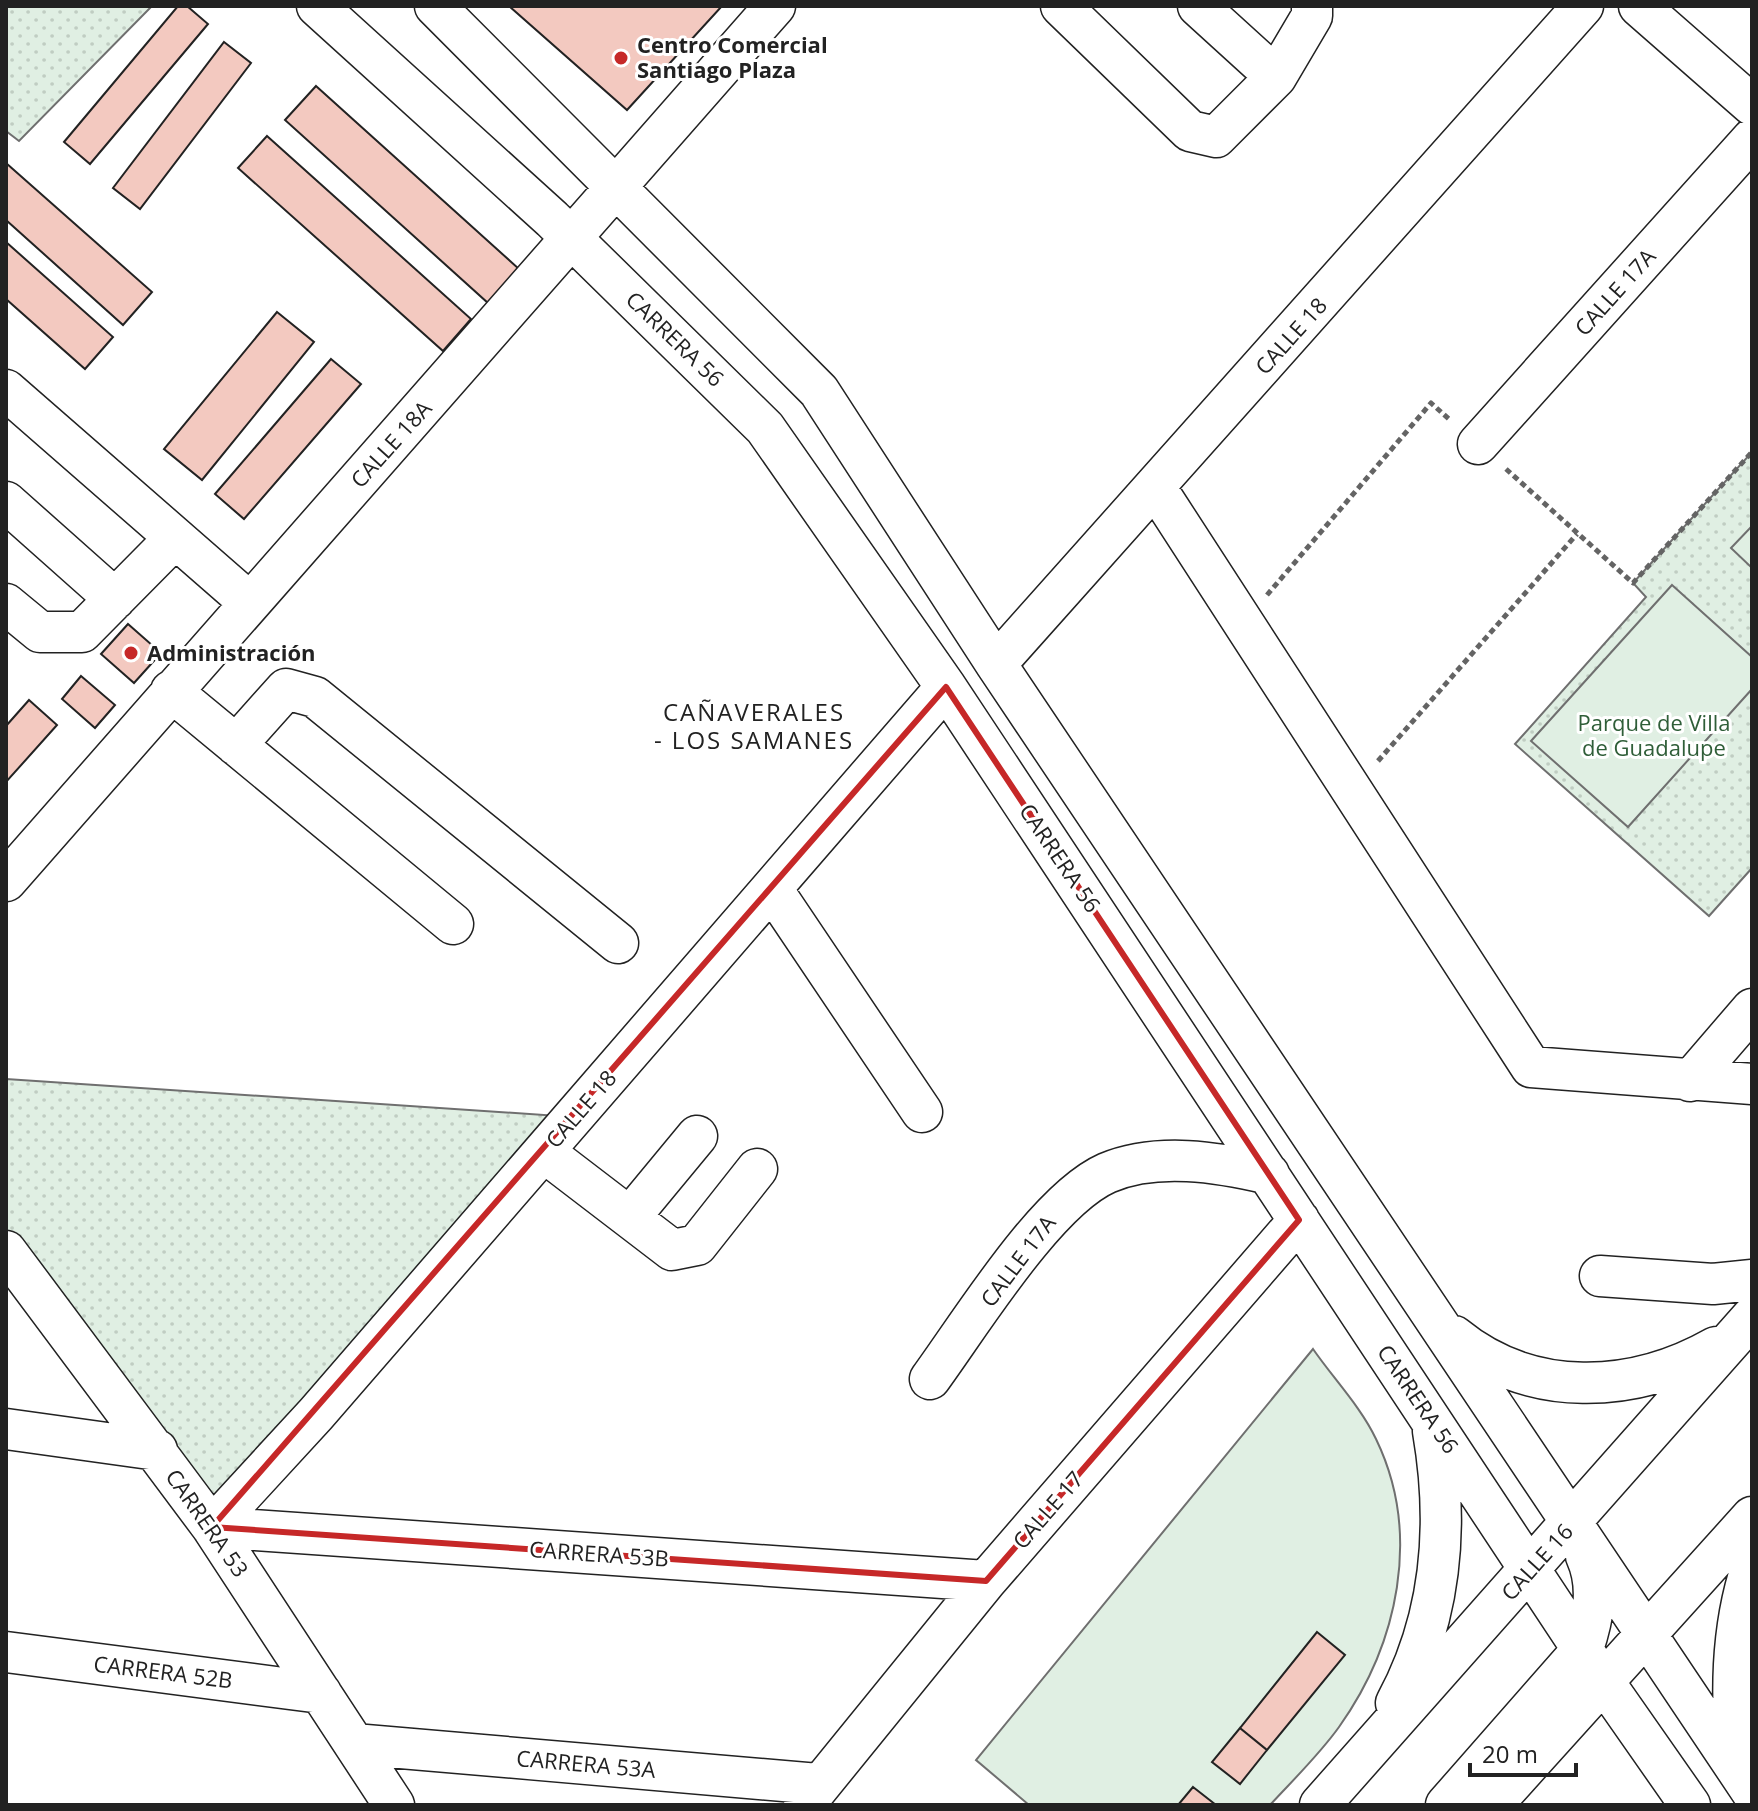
<svg xmlns="http://www.w3.org/2000/svg" width="1758" height="1811" font-family="'Open Sans',sans-serif">
	<style>
		.grass { fill: url(#grass-dots); stroke: #6f6f6f; stroke-width: 2 }
		.garden { fill: #e0efe3; stroke: #6f6f6f; stroke-width: 2 }
		.building { fill: #f3c9c0; stroke: #222; stroke-width: 2 }
		.lines { fill: none; stroke-linecap: round; stroke-linejoin: round }
		.minor-casing { stroke: #222; stroke-width: 43 }
		.path { stroke: #646464; stroke-width: 5; stroke-dasharray: 6 4; stroke-linecap: butt }
		.minor { stroke: #fff; stroke-width: 40 }
		.marked { fill: none; stroke: #c62828; stroke-width: 6; stroke-linejoin: round }
		.poi-dot { fill: #c62828; stroke: #fff; stroke-width: 3 }
		.labels { text-anchor: middle; stroke-width: 6; stroke-linejoin: round; paint-order: stroke }
		.poi-label { font-size: 22px; font-weight: bold; fill: #222; stroke: #fff; text-anchor: start }
		.street-label { font-size: 22px; fill: #222; stroke: #fff }
		.park-label { font-size: 22px; fill: #2f5e38; stroke: #fff }
		.neighbourhood-label { font-size: 24px; letter-spacing: 2px; fill: #222; stroke: #fff }
	</style>
	<defs>
		<pattern id="grass-dots" width="8" height="8" patternUnits="userSpaceOnUse" patternTransform="scale(2)"><rect width="8" height="8" fill="#e0efe3"/><path d="M2 2h.1M6 6h.1" fill="none" stroke="#c0cdc2" stroke-width="1.8" stroke-linecap="round"/></pattern>
	</defs>
	<rect width="100%" height="100%" fill="#fff"/>
	<path class="grass" d="M 6,6 L 152,6 L 19,141 L 6,131 Z
		M 1752,452 L 1752,868 L 1709,916 L 1515,744 L 1646,597 L 1633,583 Z
		M 6,1079 L 574,1117 L 212,1527 L 6,1251 Z"/>
	<path class="garden" d="M 1752,526 L 1752,568 L 1731,548 Z
		M 1672,585 L 1752,657 L 1752,689 L 1628,827 L 1531,741 Z
		M 1313,1349 C 1333,1378 1361,1407 1376,1439 C 1422,1534 1398,1644 1339,1727 C 1319,1755 1293,1780 1270,1805 L 1029,1805 L 976,1760 Z"/>
	<path class="building" d="M 178,6 L 187,6 L 208,24 L 90,164 L 64,142 Z
		M 509,6 L 722,6 L 627,110 Z
		M 224,42 L 251,63 L 140,209 L 113,188 Z
		M 316,86 L 519,269 L 488,303 L 285,120 Z
		M 267,136 L 471,319 L 443,351 L 238,168 Z
		M 6,163 L 152,292 L 123,325 L 6,220 Z
		M 6,242 L 113,337 L 85,369 L 6,299 Z
		M 277,312 L 314,342 L 202,480 L 164,449 Z
		M 331,359 L 361,384 L 244,519 L 215,494 Z
		M 128,624 L 161,653 L 134,683 L 101,654 Z
		M 81,676 L 115,705 L 95,728 L 62,699 Z
		M 29,700 L 57,725 L 6,782 L 6,726 Z
		M 1317,1632 L 1345,1655 L 1267,1750 L 1240,1728 Z
		M 1240,1728 L 1267,1750 L 1240,1784 L 1212,1762 Z
		M 1193,1787 L 1216,1805 L 1178,1805 Z"/>
	<g class="lines">
		<defs>
			<path id="minor" d="M 317,6 L 552,219 L 765,428 L 946,687 L 1604,1682 L 1690,1805
				M 435,6 L 819,391 L 996,664 L 1752,1792
				M 1061,6 L 1190,131 L 1216,137 L 1276,77 L 1312,16 L 1312,6
				M 1198,6 L 1276,77
				M 1639,6 L 1752,105
				M 6,390 L 250,603
				M 1478,444 L 1752,139
				M 1156,488 L 1531,1067 L 1752,1084
				M 6,502 L 115,599
				M 6,604 L 40,632 L 82,632 L 175,538
				M 996,664 L 1583,6
				M 171,691 L 453,924
				M 236,745 L 286,689 L 315,697 L 618,943
				M 6,881 L 775,6
				M 772,889 L 922,1112
				M 1690,1081 L 1752,1009
				M 544,1152 L 672,1250 L 697,1245 L 757,1169
				M 630,1217 L 697,1136
				M 6,1251 L 212,1527 L 394,1805
				M 1600,1276 L 1713,1284 L 1752,1280
				M 1454,1336 C 1531,1399 1633,1394 1716,1347
				M 930,1379 C 971,1323 1046,1200 1107,1173 C 1157,1152 1218,1162 1269,1174
				M 6,1429 L 157,1450
				M 212,1527 L 316,1414 L 946,687
				M 212,1527 L 986,1581
				M 6,1652 L 321,1693
				M 1396,1703 C 1442,1618 1449,1524 1433,1431
				M 354,1744 L 818,1784
				M 1737,1767 C 1731,1698 1730,1631 1752,1565
				M 804,1805 L 986,1581 L 1299,1220
				M 1320,1805 L 1752,1317
				M 1446,1805 L 1583,1649 C 1593,1619 1600,1587 1586,1556
				M 1492,1805 L 1752,1517"/>
		</defs>
		<use href="#minor" class="minor-casing"/>
		<path class="path" d="M 1506,469 L 1633,583 L 1752,452
			M 1267,595 L 1431,403 L 1450,420
			M 1378,761 L 1577,534"/>
		<use href="#minor" class="minor"/>
	</g>
	<path class="marked" d="M 946,687 L 1299,1220 L 986,1581 L 212,1527 Z"/>
	<g class="poi-dot">
		<circle cx="621" cy="58" r="8"/>
		<circle cx="131" cy="653" r="8"/>
	</g>
	<g class="labels">
		<g class="poi-label">
			<text x="637" y="53">Centro Comercial<tspan x="637" dy="25">Santiago Plaza</tspan></text>
			<text x="147" y="661">Administración</text>
		</g>
		<g class="street-label">
			<text transform="translate(1615 292) rotate(-48)" y="8">CALLE 17A</text>
			<text transform="translate(1291 336) rotate(-48)" y="8">CALLE 18</text>
			<text transform="translate(675 339) rotate(44)" y="8">CARRERA 56</text>
			<text transform="translate(391 444) rotate(-48)" y="8">CALLE 18A</text>
			<text transform="translate(1060 858) rotate(56)" y="8">CARRERA 56</text>
			<text transform="translate(581 1109) rotate(-49)" y="8">CALLE 18</text>
			<text transform="translate(1018 1261) rotate(-53)" y="8">CALLE 17A</text>
			<text transform="translate(1418 1399) rotate(56)" y="8">CARRERA 56</text>
			<text transform="translate(1048 1510) rotate(-49)" y="8">CALLE 17</text>
			<text transform="translate(207 1523) rotate(55)" y="8">CARRERA 53</text>
			<text transform="translate(599 1554) rotate(4)" y="8">CARRERA 53B</text>
			<text transform="translate(1537 1562) rotate(-48)" y="8">CALLE 16</text>
			<text transform="translate(163 1672) rotate(7)" y="8">CARRERA 52B</text>
			<text transform="translate(586 1764) rotate(5)" y="8">CARRERA 53A</text>
		</g>
		<g class="park-label">
			<text x="1654" y="731">Parque de Villa<tspan x="1654" dy="25">de Guadalupe</tspan></text>
		</g>
		<g class="neighbourhood-label">
			<text x="754" y="721">CAÑAVERALES<tspan x="754" dy="28">- LOS SAMANES</tspan></text>
		</g>
	</g>
	<rect width="1758" height="1811" fill="none" stroke="#222222" stroke-width="16"/>
	<path d="M1470 1763v12h106v-12" fill="none" stroke="#222222" stroke-width="4"/>
	<text x="1482" y="1763" font-size="24" fill="#222222" stroke="#ffffff" stroke-width="6" paint-order="stroke">20 m</text>
</svg>
